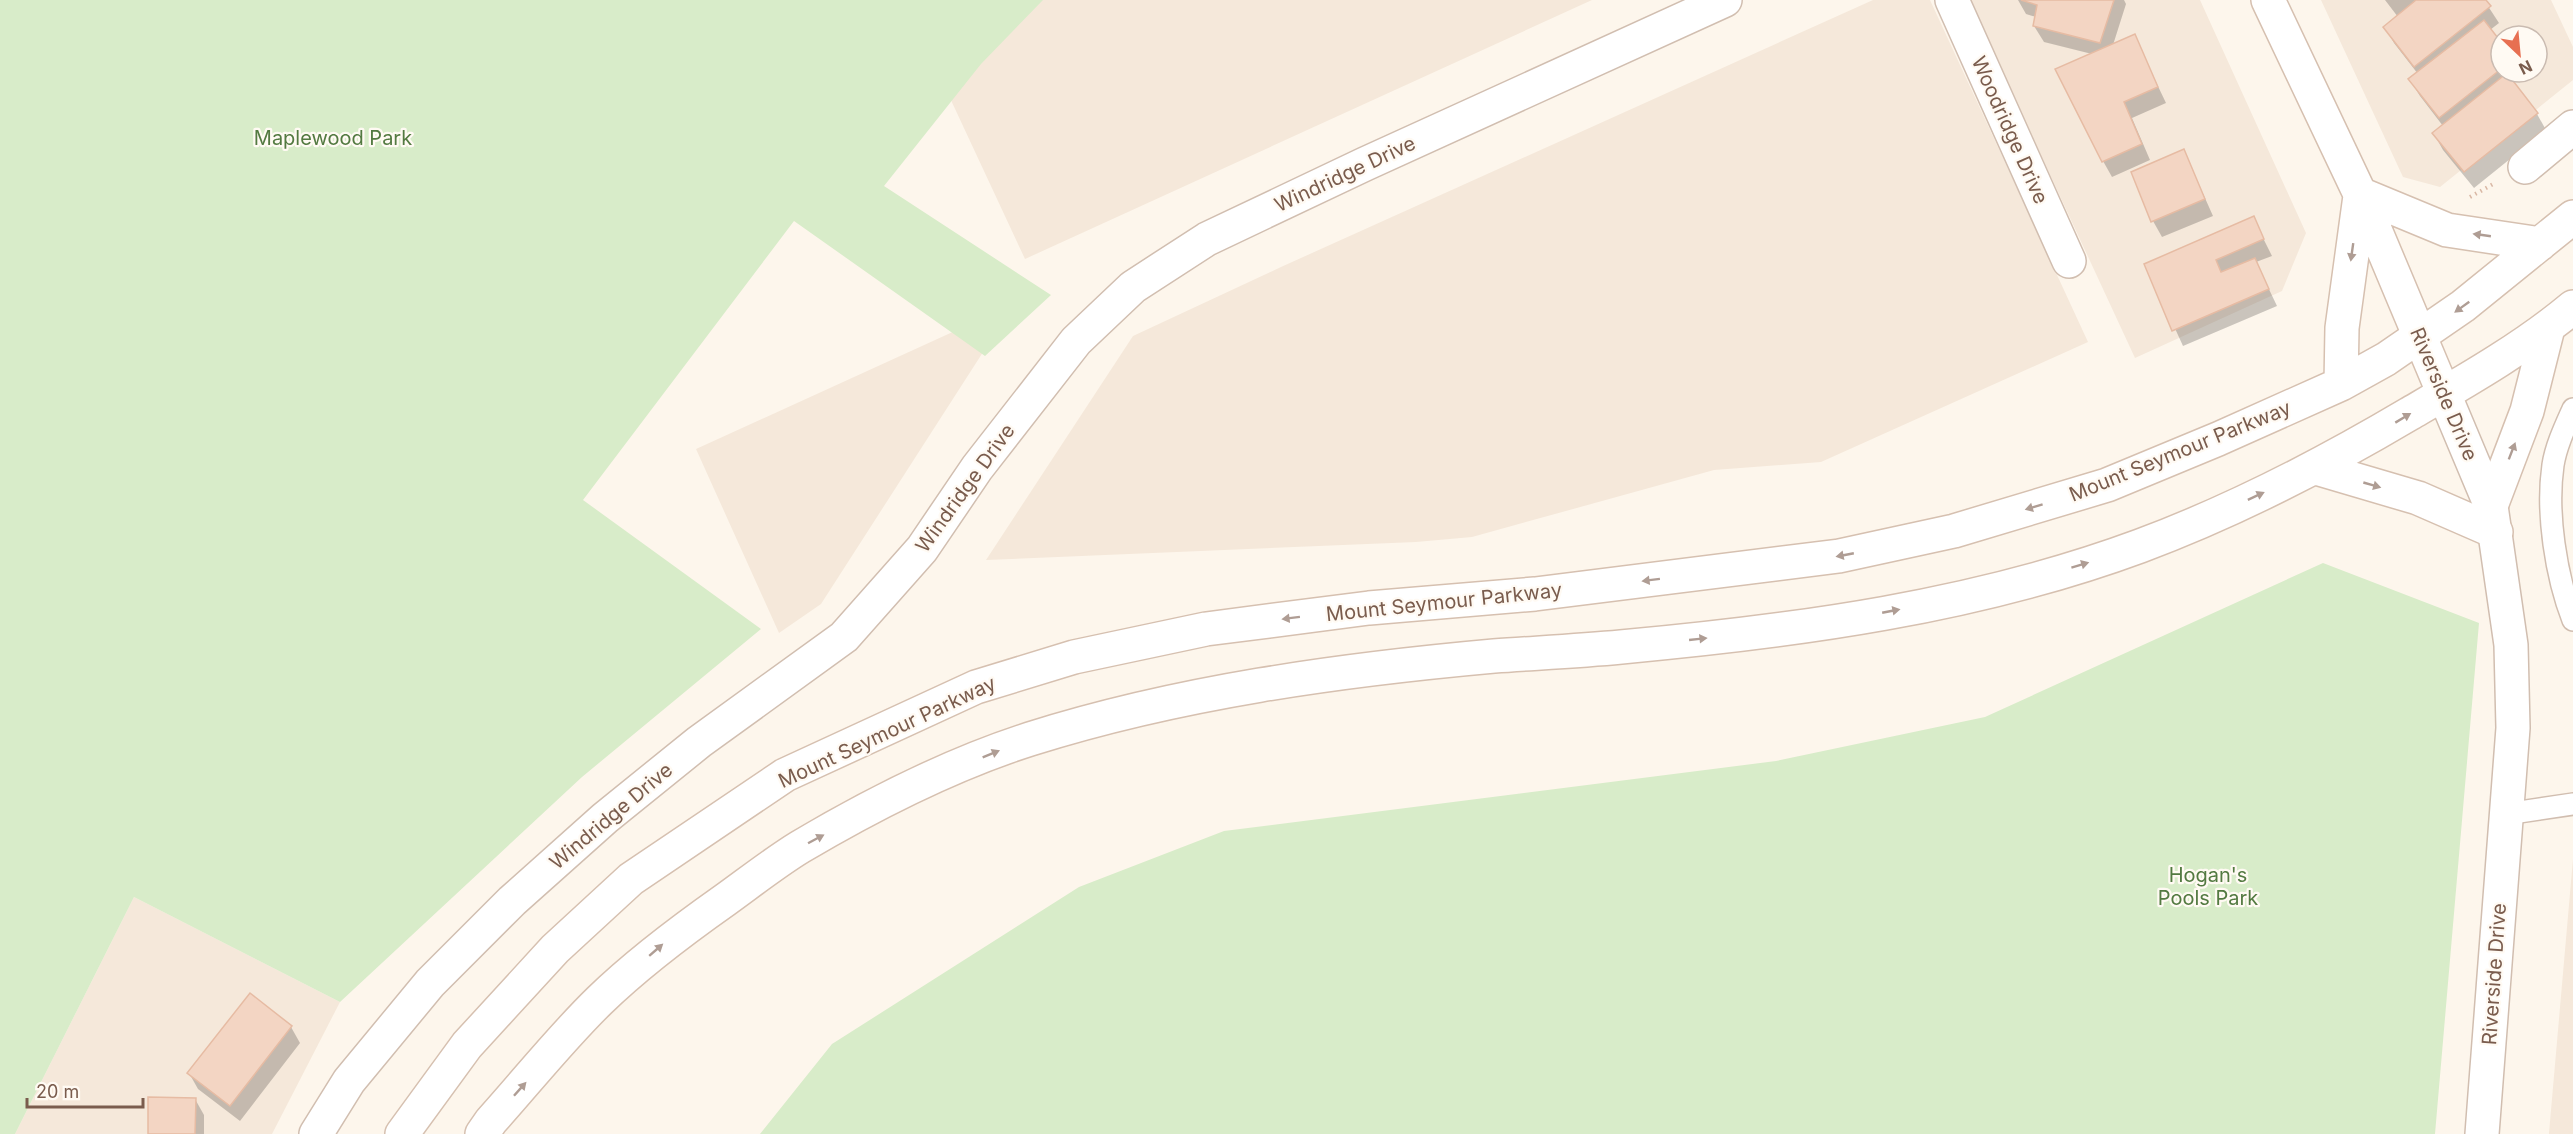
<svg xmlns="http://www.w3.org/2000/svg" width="2573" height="1134" font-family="Inter,sans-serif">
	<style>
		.residential { fill: #f5e8da; fill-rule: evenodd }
		.green { fill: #d8ecc9 }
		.shadow { fill: #0003 }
		.building { fill: #f3d5c3; stroke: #e6bba3; stroke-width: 1.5 }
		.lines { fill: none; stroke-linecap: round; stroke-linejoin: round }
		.lane-casing { stroke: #d1beb0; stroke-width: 24 }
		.street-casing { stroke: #d1beb0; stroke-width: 36 }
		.secondary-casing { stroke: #d6c0b0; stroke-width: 36 }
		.path { stroke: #d9b8a5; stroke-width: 4; stroke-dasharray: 1.5 4.5; stroke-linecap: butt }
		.lane { stroke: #fff; stroke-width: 21 }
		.street { stroke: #fff; stroke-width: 33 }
		.secondary { stroke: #fff; stroke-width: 33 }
		.oneway { fill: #af9d94 }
		.labels { text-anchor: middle; stroke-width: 4.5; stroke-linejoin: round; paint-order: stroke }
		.street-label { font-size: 20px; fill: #7a5c4d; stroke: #fffaf3 }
		.park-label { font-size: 20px; fill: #537a41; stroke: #fffaf3 }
	</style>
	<rect width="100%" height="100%" fill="#fdf6ec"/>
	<path class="residential" d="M 965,0 L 1592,0 L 1025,259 L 915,23 Z
		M 1873,0 L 1930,0 L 2088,342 L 1821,462 L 1714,470 L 1472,537 L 1416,542 L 986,560 L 1133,336 L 1281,267 Z
		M 1969,0 L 2200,0 L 2306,233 L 2282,291 L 2135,358 Z
		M 2321,0 L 2551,0 L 2573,47 L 2573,80 L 2440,187 L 2403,177 ZM 2501,36 L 2537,36 L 2537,72 L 2501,72 Z
		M 1014,304 L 821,604 L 779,633 L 696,449 Z
		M 2573,859 L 2573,1134 L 2549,1134 L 2549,1133 Z
		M 134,897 L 340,1002 L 272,1134 L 15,1134 Z"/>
	<path class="green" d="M 0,0 L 1043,0 L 981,64 L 884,186 L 1051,295 L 985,356 L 794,221 L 583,500 L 761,629 L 582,777 L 340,1002 L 134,897 L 15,1134 L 0,1134 Z
		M 2323,563 L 2479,623 L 2435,1134 L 760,1134 L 832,1044 L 1079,887 L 1224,831 L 1776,761 L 1985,717 Z"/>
	<path class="shadow" d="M 2018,0 L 2124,0 L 2126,4 L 2113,45 L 2134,36 L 2166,103 L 2132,118 L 2150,160 L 2112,177 L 2103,161 L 2092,54 L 2044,42 L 2034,26 L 2036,17 L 2026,14 Z
		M 2385,0 L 2484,0 L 2499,23 L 2490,30 L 2501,44 L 2501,72 L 2520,72 L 2522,76 L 2513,83 L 2537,114 L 2546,130 L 2474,188 L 2443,150 L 2434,134 L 2443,126 L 2420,96 L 2410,80 L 2418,74 L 2394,43 L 2385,27 L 2398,17 Z
		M 2184,151 L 2213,216 L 2162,237 L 2153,221 Z
		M 2253,218 L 2272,256 L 2256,262 L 2277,306 L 2183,346 L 2146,265 Z
		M 250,995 L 291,1027 L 300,1043 L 240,1121 L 198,1089 L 189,1073 Z
		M 195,1099 L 204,1115 L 204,1134 L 150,1134 Z"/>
	<path class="building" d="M 2021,0 L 2114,0 L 2100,43 L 2033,26 L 2037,5 Z
		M 2416,0 L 2486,0 L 2491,6 L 2414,67 L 2383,27 Z
		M 2484,20 L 2501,42 L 2501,69 L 2439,118 L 2408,79 Z
		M 2135,34 L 2158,87 L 2124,102 L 2142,144 L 2102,162 L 2055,69 Z
		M 2507,73 L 2538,113 L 2464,172 L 2432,133 Z
		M 2184,149 L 2205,199 L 2151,222 L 2131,172 Z
		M 2254,216 L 2264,239 L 2216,260 L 2221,272 L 2255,258 L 2269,289 L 2172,331 L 2144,264 Z
		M 250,993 L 292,1026 L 230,1106 L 187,1073 Z
		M 148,1097 L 196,1098 L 195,1134 L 148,1134 Z"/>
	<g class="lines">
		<defs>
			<path id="lane" d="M 2573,409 C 2565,427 2556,446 2553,465 C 2546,513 2556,576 2573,620
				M 2506,814 L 2573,804"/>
			<path id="street" d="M 1952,0 L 2069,261
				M 2525,167 L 2573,127
				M 2444,394 L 2491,506 L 2511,645 L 2513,728 L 2482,1134
				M 316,1134 L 349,1081 L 430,983 L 512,901 L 605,818 L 699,742 L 844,637 L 922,549 L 977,468 L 1076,341 L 1133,287 L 1207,239 L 1365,164 L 1725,0"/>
			<path id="secondary" d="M 2268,0 L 2360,194 L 2444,394
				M 2360,194 L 2447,230 L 2540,244
				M 2341,384 L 2342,328 L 2360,196
				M 2316,468 L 2418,498 L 2496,532
				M 2491,506 L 2527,411 L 2548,328
				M 402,1134 L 467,1045 L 555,949 L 631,879 L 785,775 L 976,687 L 1074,657 L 1206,629 L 1369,608 L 1535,594 L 1839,556 L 1954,531 L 2107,485 L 2218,439 L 2341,384 L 2386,359 L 2463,306 L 2573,217
				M 482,1134 L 491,1121 C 527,1081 561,1038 599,1001 C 638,963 681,931 725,900 C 750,882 774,863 800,847 C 871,805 952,764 1030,739 C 1179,692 1339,670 1494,656 C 1536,653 1579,651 1621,647 C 1796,631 1975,607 2140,546 C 2234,511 2323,465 2409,414 C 2464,382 2524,348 2573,307"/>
		</defs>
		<use href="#lane" class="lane-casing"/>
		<use href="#street" class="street-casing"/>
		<use href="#secondary" class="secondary-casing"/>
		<path class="path" d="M 2470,197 L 2495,183"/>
		<use href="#lane" class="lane"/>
		<use href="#street" class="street"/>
		<use href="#secondary" class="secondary"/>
	</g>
	<defs><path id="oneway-solid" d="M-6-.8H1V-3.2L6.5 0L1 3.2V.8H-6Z" transform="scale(1.5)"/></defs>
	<g class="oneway">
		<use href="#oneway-solid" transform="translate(2482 235) rotate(-172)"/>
		<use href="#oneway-solid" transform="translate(2352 252) rotate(98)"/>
		<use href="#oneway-solid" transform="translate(2462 307) rotate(144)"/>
		<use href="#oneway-solid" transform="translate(2403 418) rotate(-31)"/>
		<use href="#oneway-solid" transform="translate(2512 451) rotate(-69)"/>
		<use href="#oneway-solid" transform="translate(2372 485) rotate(16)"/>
		<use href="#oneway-solid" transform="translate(2256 496) rotate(-25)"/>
		<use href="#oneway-solid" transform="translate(2034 507) rotate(163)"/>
		<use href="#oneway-solid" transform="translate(1845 555) rotate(169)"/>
		<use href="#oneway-solid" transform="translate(2080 565) rotate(-17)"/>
		<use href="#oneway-solid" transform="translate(1651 580) rotate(173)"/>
		<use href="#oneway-solid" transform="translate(1891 611) rotate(-11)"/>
		<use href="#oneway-solid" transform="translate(1291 618) rotate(173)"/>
		<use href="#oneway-solid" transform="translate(1698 639) rotate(-6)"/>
		<use href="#oneway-solid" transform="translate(991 754) rotate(-22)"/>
		<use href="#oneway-solid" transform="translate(816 839) rotate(-28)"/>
		<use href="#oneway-solid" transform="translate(656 950) rotate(-41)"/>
		<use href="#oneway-solid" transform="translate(520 1089) rotate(-48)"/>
	</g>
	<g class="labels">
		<g class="street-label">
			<text transform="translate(2010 130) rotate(66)" y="7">Woodridge Drive</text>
			<text transform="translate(1345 174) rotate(-25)" y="7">Windridge Drive</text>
			<text transform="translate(2444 394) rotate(67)" y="7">Riverside Drive</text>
			<text transform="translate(2180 451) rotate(-22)" y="7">Mount Seymour Parkway</text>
			<text transform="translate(965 488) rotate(-54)" y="7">Windridge Drive</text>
			<text transform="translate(1444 602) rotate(-6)" y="7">Mount Seymour Parkway</text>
			<text transform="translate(887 732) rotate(-25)" y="7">Mount Seymour Parkway</text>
			<text transform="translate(611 816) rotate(-40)" y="7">Windridge Drive</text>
			<text transform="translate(2494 974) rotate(-86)" y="7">Riverside Drive</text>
		</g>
		<g class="park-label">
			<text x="333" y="145">Maplewood Park</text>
			<text x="2208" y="882">Hogan's<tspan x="2208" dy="23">Pools Park</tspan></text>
		</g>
	</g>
	<g transform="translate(2519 54) rotate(154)"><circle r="28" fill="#fffaf3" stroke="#cabbb1" stroke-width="1.5"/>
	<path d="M0-4.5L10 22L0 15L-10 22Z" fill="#e76f51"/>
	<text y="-9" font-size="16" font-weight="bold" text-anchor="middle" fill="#7a5c4d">N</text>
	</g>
	<path d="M27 1098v9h116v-9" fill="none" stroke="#7a5c4d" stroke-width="3"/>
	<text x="36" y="1098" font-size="18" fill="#7a5c4d" stroke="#fffaf3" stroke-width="4.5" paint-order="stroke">20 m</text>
</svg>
